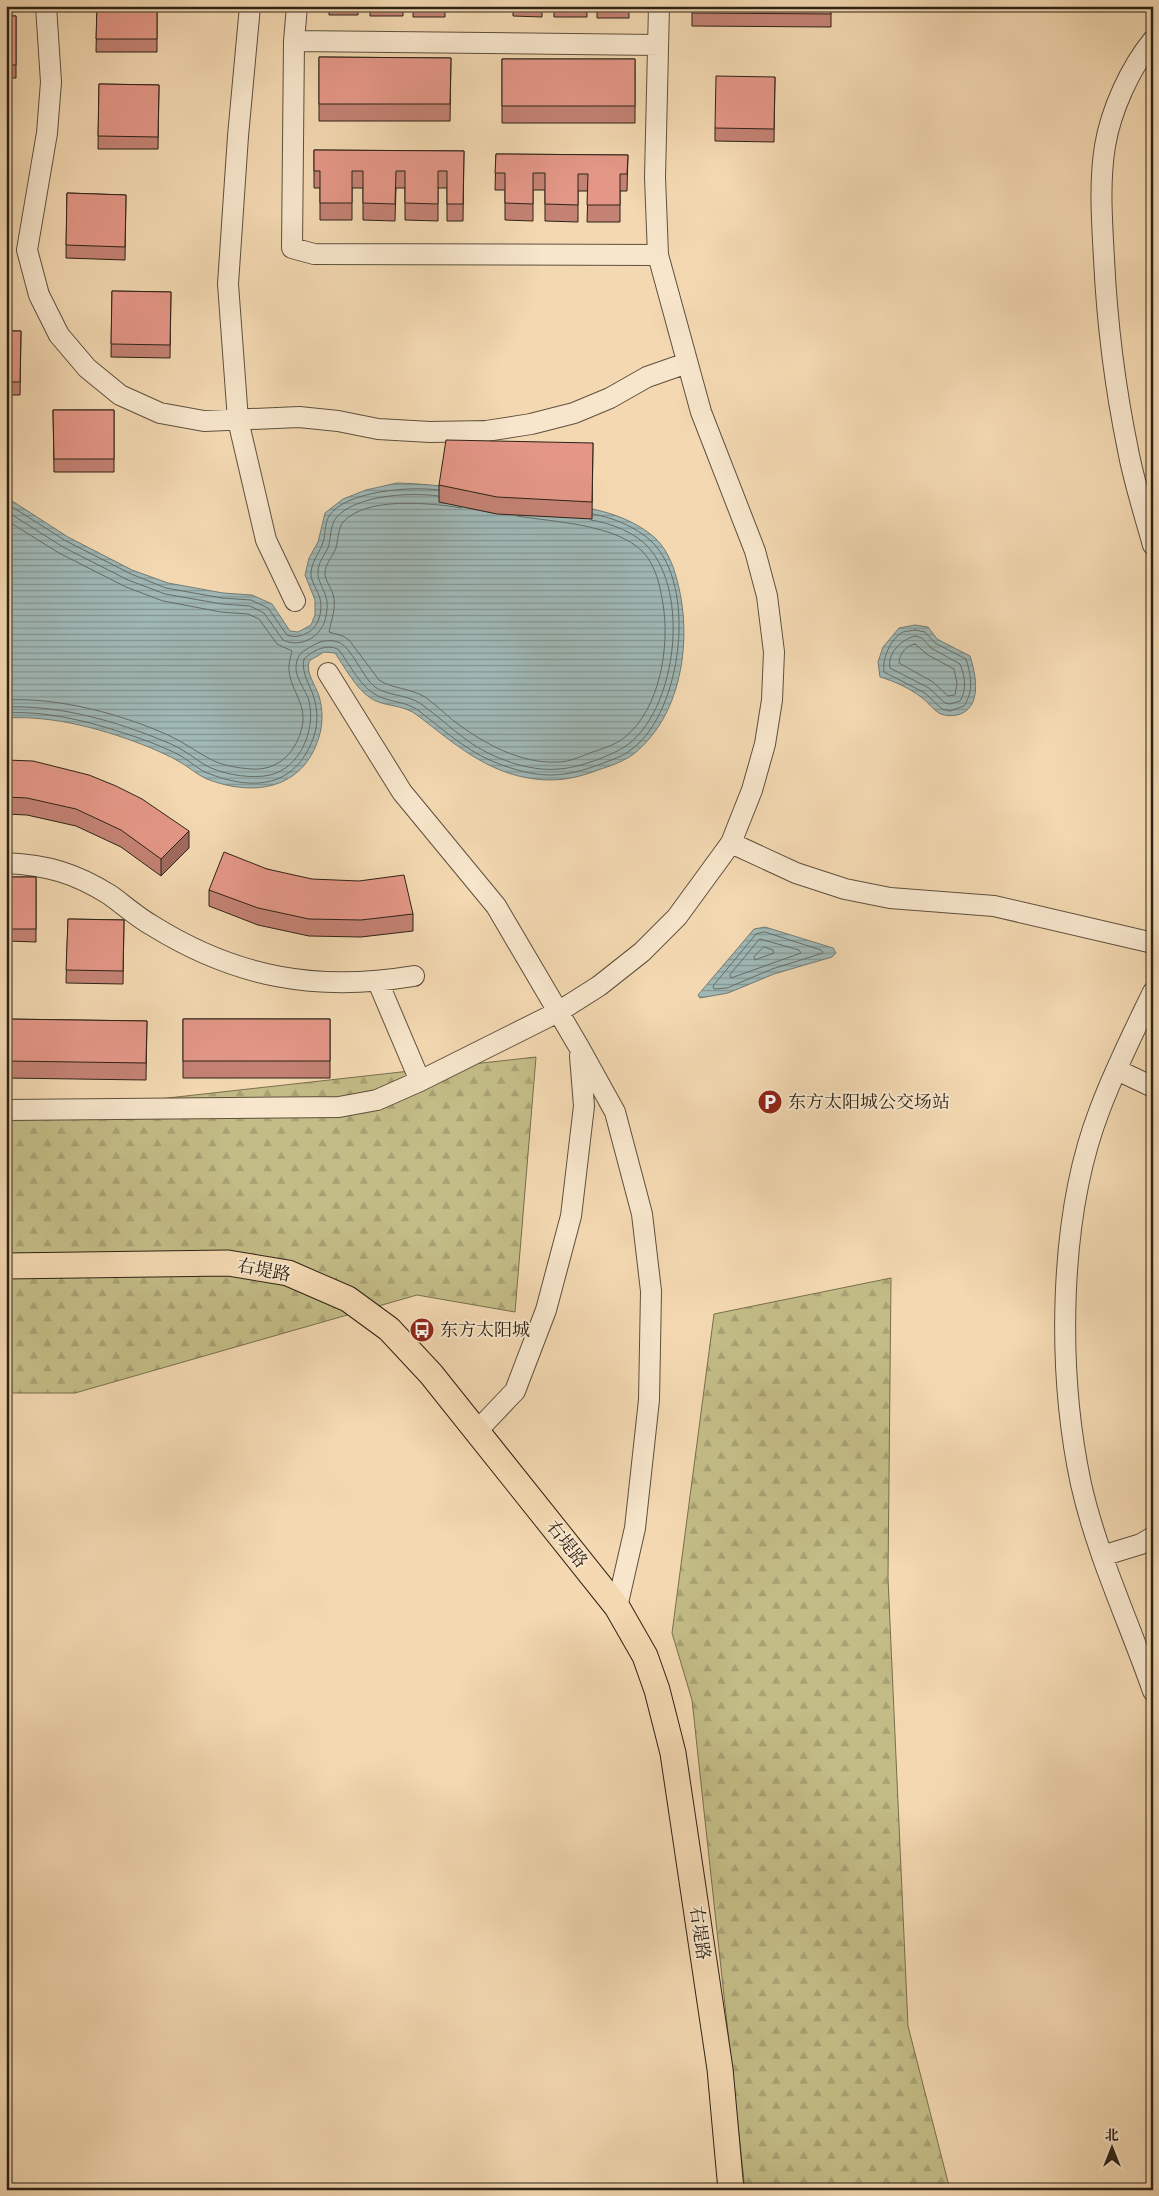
<svg xmlns="http://www.w3.org/2000/svg" width="1159" height="2196" font-family="'IM FELL DW Pica','Noto Serif SC',serif">
	<style>
		.forest { fill: url(#forest-firs); stroke: #786f4e }
		.water { fill: url(#water-rules); stroke: #727c76 }
		.lines { fill: none; stroke-linecap: round; stroke-linejoin: round }
		.shore { stroke: #666d66; stroke-width: 1 }
		.minor-casing { stroke: #5e503d; stroke-width: 22 }
		.major-casing { stroke: #2d2216; stroke-width: 27 }
		.minor { stroke: #f7e6cc; stroke-width: 20 }
		.major { stroke: #f3d8b1; stroke-width: 25 }
		.wall { fill: #c48274; stroke: #2d2216 }
		.shaded-wall { fill: #a06a5e; stroke: #2d2216 }
		.building { fill: #e49787; stroke: #2d2216 }
		.labels { text-anchor: middle; stroke-width: 4; stroke-linejoin: round; paint-order: stroke }
		.poi-label { font-size: 18px; fill: #2d2216; stroke: #f7e6cc; text-anchor: start }
		.street-label { font-size: 18px; fill: #2d2216; stroke: #f7e6cc }
	</style>
	<defs>
		<pattern id="forest-firs" width="22" height="20" patternUnits="userSpaceOnUse" patternTransform="scale(1.25)"><rect width="22" height="20" fill="#c3bc86"/><path d="M5 1l3.5 6h-7zM16 11l3.5 6h-7z" fill="#a8a173"/></pattern>
		<pattern id="water-rules" width="6" height="5" patternUnits="userSpaceOnUse" patternTransform="scale(1.25)"><rect width="6" height="5" fill="#a0b8b6"/><path d="M0 2.5h6" fill="none" stroke="#839593"/></pattern>
	</defs>
	<rect width="100%" height="100%" fill="#f3d8b1"/>
	<filter id="stains"><feTurbulence type="fractalNoise" baseFrequency=".004" numOctaves="4"/><feColorMatrix values="0 0 0 0 .2 0 0 0 0 .09 0 0 0 0 .02 0 0 0 .5 -.17"/></filter>
	<radialGradient id="worn" r=".72"><stop offset=".6" stop-color="#630" stop-opacity="0"/><stop offset="1" stop-color="#630" stop-opacity=".3"/></radialGradient>
	<path class="forest" d="M 536,1057 L 515,1312 L 417,1295 L 75,1393 L 6,1393 L 6,1116 Z
		M 891,1278 L 888,1578 L 908,2026 L 950,2190 L 745,2190 L 692,1700 L 672,1633 L 714,1314 Z"/>
	<path class="water" d="M 397,483 C 439,484 479,491 520,498 C 565,505 618,506 654,537 C 671,552 677,577 681,598 C 690,650 679,716 636,752 C 626,761 610,766 598,770 C 577,778 558,782 535,779 C 486,773 454,743 417,715 C 404,705 390,707 376,701 C 358,693 346,669 335,653 L 324,652 L 309,661 C 306,674 315,684 319,696 C 323,710 323,724 319,737 C 303,790 253,797 207,779 C 197,775 188,766 178,761 C 170,756 160,752 151,748 C 107,730 54,715 6,718 L 6,497 L 68,537 L 132,570 L 168,583 L 223,593 L 252,595 L 272,604 L 290,631 L 298,632 L 311,625 L 315,615 L 315,600 L 305,575 L 309,558 L 318,542 L 325,513 L 343,499 L 366,490 Z
		M 915,625 L 928,627 L 937,639 L 970,656 C 976,674 983,709 957,715 C 951,716 947,716 941,714 C 934,711 928,702 921,697 C 909,688 894,681 880,677 L 878,662 L 883,647 L 899,628 Z
		M 765,927 L 833,948 L 836,953 L 832,957 L 774,974 L 728,993 L 700,998 L 698,995 L 754,929 Z"/>
	<g class="lines">
		<path class="shore" d="M 6,503 L 66,541 L 131,574 L 166,588 L 222,598 L 251,600 L 268,608 L 287,635 C 296,638 301,636 309,632 C 319,626 323,610 320,599 C 318,590 311,582 311,574 C 311,563 318,555 322,545 C 326,537 324,524 329,516 C 345,491 411,486 438,490
			M 462,508 C 430,503 367,496 343,522 C 338,528 338,541 336,548 C 333,556 325,564 325,573 C 325,580 331,588 333,594 C 337,607 331,620 329,632 L 343,636 L 349,640 L 379,680 C 393,689 410,688 425,697 C 435,704 444,713 454,721 C 483,743 520,764 558,762 C 569,762 580,757 590,753 C 601,749 616,745 625,737 C 660,709 670,646 663,604 C 660,586 656,566 643,552 C 616,524 553,522 517,516
			M 6,511 L 63,547 L 128,580 L 165,594 L 222,604 L 250,606 L 264,613 L 283,640 C 301,649 323,636 326,616 C 327,611 328,603 326,597 C 324,589 317,580 318,572 C 318,563 324,556 328,548 C 331,539 330,525 336,518 C 355,495 410,492 438,496
			M 6,520 L 59,553 L 126,587 L 163,601 L 221,612 L 248,614 L 259,619 L 277,644 L 292,651 C 291,657 288,664 289,670 C 291,693 309,705 301,731 C 294,755 276,771 251,769 C 239,768 225,766 214,761 C 199,754 184,742 168,735 C 121,714 58,697 6,700
			M 915,630 L 925,632 L 935,643 L 966,659 C 971,675 974,691 964,706 L 950,711 L 942,709 L 925,693 L 884,672 C 882,659 890,639 903,632 C 906,631 912,631 915,630 Z
			M 915,636 L 922,638 L 931,648 L 960,664 C 965,676 967,690 960,701 L 950,704 L 945,703 L 929,688 L 890,668 C 887,653 902,639 915,636 Z
			M 915,644 L 928,655 L 954,669 L 957,683 L 955,695 L 948,696 L 933,682 L 899,663 C 899,655 906,645 915,644 Z
			M 6,707 C 56,705 108,719 154,737 C 164,741 175,745 184,751 C 193,756 201,764 211,768 C 228,775 252,779 270,775 C 300,768 316,730 309,701 C 306,690 295,678 296,666 C 297,654 303,651 312,646 C 320,641 328,639 338,642 C 351,646 363,678 375,687 C 387,696 407,694 421,704 C 437,715 451,729 468,741 C 492,758 529,772 559,769 C 578,768 615,755 630,743 C 677,704 689,594 649,548 C 636,533 611,523 591,520
			M 6,713 C 54,710 105,726 150,742 C 160,746 172,751 181,756 C 191,762 200,771 210,774 C 254,791 295,787 313,739 C 318,726 318,711 314,698 C 310,684 301,674 304,659 C 313,650 328,643 339,650 C 350,665 361,688 378,696 C 395,704 406,700 423,714 C 447,733 472,755 502,765 C 541,779 563,778 601,764 C 611,760 624,756 632,749 C 682,712 698,585 651,541 C 636,527 614,518 593,514
			M 765,932 L 821,950 L 823,953 L 772,969 L 727,988 L 714,989 L 713,986 L 756,934 Z
			M 760,939 L 799,950 L 801,953 L 731,978 L 730,975 Z
			M 764,947 L 773,950 L 774,953 L 755,960 L 754,957 Z"/>
		<defs>
			<path id="minor" d="M 46,6 L 51,82 L 47,133 L 27,250 L 39,295 L 59,335 L 87,368 L 120,395 L 160,413 L 204,421 L 299,417 L 338,421 L 378,429 L 430,432 L 486,431 L 531,424 L 574,413 L 610,398 L 647,377 L 687,363
				M 250,6 L 238,136 L 228,284 L 238,420 L 266,540 L 295,601
				M 297,6 L 294,41 L 292,248 L 314,254 L 658,255
				M 1153,40 C 1130,68 1111,110 1105,146 C 1099,183 1102,221 1104,259 C 1107,322 1115,387 1128,450 C 1134,482 1144,513 1153,545
				M 294,41 L 658,45
				M 328,673 L 402,792 L 496,906 L 579,1047 L 615,1112 L 642,1214 L 651,1291 L 649,1400 L 635,1528 L 617,1607
				M 731,843 L 796,873 L 845,889 L 890,898 L 994,906 L 1153,943
				M 6,863 C 47,865 75,873 110,895 C 124,905 137,917 153,926 C 237,978 317,992 414,976
				M 378,982 L 420,1081
				M 1153,992 C 1134,1031 1115,1069 1100,1109 C 1058,1217 1057,1371 1081,1484 C 1097,1555 1129,1622 1153,1691
				M 1117,1070 L 1153,1087
				M 6,1110 L 339,1107 L 377,1100 L 420,1081 L 558,1012 L 599,986 L 642,952 L 677,917 L 731,843 L 752,790 L 765,744 L 772,700 L 774,652 L 767,596 L 755,551 L 701,412 L 658,255 L 655,177 L 659,6
				M 476,1432 L 515,1391 L 546,1310 L 571,1216 L 584,1106 L 580,1056
				M 1102,1556 L 1141,1544 L 1153,1537"/>
			<path id="major" d="M 6,1266 L 228,1263 L 288,1273 L 348,1299 L 389,1329 L 431,1374 L 617,1607 L 645,1656 L 657,1690 L 673,1753 L 720,2069 L 731,2190"/>
		</defs>
		<use href="#minor" class="minor-casing"/>
		<use href="#major" class="major-casing"/>
		<use href="#minor" class="minor"/>
		<use href="#major" class="major"/>
	</g>
	<path class="wall" d="M 97,6 L 157,6 L 157,52 L 96,52 Z
		M 329,6 L 358,6 L 358,15 L 329,15 Z
		M 370,6 L 403,6 L 403,16 L 370,16 Z
		M 413,6 L 445,6 L 445,17 L 413,17 Z
		M 513,6 L 542,6 L 542,17 L 513,16 Z
		M 554,6 L 587,6 L 587,17 L 554,17 Z
		M 597,6 L 629,6 L 629,18 L 597,18 Z
		M 692,6 L 831,6 L 831,27 L 692,26 Z
		M 6,16 L 16,16 L 16,78 L 6,78 Z
		M 319,57 L 451,58 L 450,121 L 319,121 Z
		M 502,59 L 635,59 L 635,123 L 502,123 Z
		M 775,77 L 774,142 L 715,141 L 715,128 Z
		M 99,84 L 159,85 L 158,149 L 98,149 Z
		M 6,122 L 8,122 L 8,183 L 6,183 Z
		M 314,150 L 464,151 L 463,221 L 447,221 L 447,188 L 438,188 L 438,221 L 405,220 L 405,188 L 396,188 L 395,221 L 363,220 L 363,188 L 352,188 L 352,220 L 320,220 L 320,188 L 314,188 Z
		M 496,154 L 628,155 L 627,191 L 620,191 L 620,222 L 587,222 L 588,191 L 578,191 L 578,222 L 545,221 L 545,190 L 533,190 L 533,221 L 505,220 L 505,190 L 495,190 Z
		M 67,193 L 126,195 L 125,260 L 66,258 Z
		M 112,291 L 171,292 L 170,358 L 111,357 Z
		M 6,331 L 21,331 L 20,395 L 6,395 Z
		M 53,410 L 114,410 L 114,472 L 54,472 Z
		M 593,443 L 592,519 L 497,514 L 439,502 L 439,485 Z
		M 6,760 L 189,848 L 161,876 L 121,847 L 76,826 L 27,815 L 6,814 Z
		M 267,869 L 413,914 L 413,931 L 361,937 L 309,936 L 258,925 L 209,906 L 209,890 Z
		M 6,877 L 36,877 L 36,942 L 6,941 Z
		M 68,919 L 124,920 L 123,984 L 66,983 Z
		M 6,1019 L 147,1021 L 146,1080 L 6,1078 Z
		M 183,1019 L 330,1019 L 330,1078 L 183,1078 Z"/>
	<path class="shaded-wall" d="M 189,831 L 189,848 L 161,876 L 161,859 Z"/>
	<path class="building" d="M 97,6 L 157,6 L 157,39 L 96,39 Z
		M 692,6 L 831,6 L 831,14 L 692,13 Z
		M 6,16 L 16,16 L 16,65 L 6,65 Z
		M 319,57 L 451,58 L 450,104 L 319,104 Z
		M 502,59 L 635,59 L 635,106 L 502,106 Z
		M 716,76 L 775,77 L 774,129 L 715,128 Z
		M 99,84 L 159,85 L 158,137 L 98,136 Z
		M 6,122 L 8,122 L 8,170 L 6,170 Z
		M 314,150 L 464,151 L 463,204 L 447,204 L 447,171 L 438,171 L 438,204 L 405,203 L 405,171 L 396,171 L 395,204 L 363,203 L 363,171 L 352,171 L 352,203 L 320,203 L 320,171 L 314,171 Z
		M 496,154 L 628,155 L 627,174 L 620,174 L 620,205 L 587,205 L 588,174 L 578,174 L 578,205 L 545,204 L 545,173 L 533,173 L 533,204 L 505,203 L 505,173 L 495,173 Z
		M 67,193 L 126,195 L 125,247 L 66,245 Z
		M 112,291 L 171,292 L 170,345 L 111,344 Z
		M 6,331 L 21,331 L 20,382 L 6,382 Z
		M 53,410 L 114,410 L 114,459 L 54,459 Z
		M 446,440 L 593,443 L 592,502 L 497,497 L 439,485 Z
		M 6,760 L 33,761 L 89,775 L 116,786 L 142,799 L 189,831 L 161,859 L 121,830 L 76,809 L 27,798 L 6,797 Z
		M 224,852 L 267,869 L 312,879 L 359,881 L 404,875 L 413,914 L 361,920 L 309,919 L 258,908 L 209,890 Z
		M 6,877 L 36,877 L 36,929 L 6,929 Z
		M 68,919 L 124,920 L 123,971 L 66,970 Z
		M 6,1019 L 147,1021 L 146,1063 L 6,1061 Z
		M 183,1019 L 330,1019 L 330,1061 L 183,1061 Z"/>
	<defs>
		<symbol id="parking-disc" viewBox="-11 -11 22 22"><circle r="9.5" fill="#8f2418" stroke="#f7e6cc"/><path d="M-3.5-5.5H1a3.5 3.5 0 0 1 0 7H-1V5.5H-3.5ZM-1-3.4V-.6H.8a1.4 1.4 0 0 0 0-2.8Z" fill="#fff"/></symbol>
		<symbol id="bus-disc" viewBox="-11 -11 22 22"><circle r="9.5" fill="#8f2418" stroke="#f7e6cc"/><path d="M-5-6H5V4H4V6H2V4H-2V6H-4V4H-5ZM-3.5-4V0h7V-4ZM-3.5 1.2v1.5H-2V1.2ZM2 1.2v1.5H3.5V1.2Z" fill="#fff"/></symbol>
	</defs>
	<g fill-rule="evenodd">
		<use href="#parking-disc" x="756" y="1088" width="28" height="28"/>
		<use href="#bus-disc" x="408" y="1316" width="28" height="28"/>
	</g>
	<g class="labels">
		<g class="poi-label">
			<text x="788" y="1108">东方太阳城公交场站</text>
			<text x="440" y="1336">东方太阳城</text>
		</g>
		<g class="street-label">
			<text transform="translate(264 1270) rotate(11)" y="6">右堤路</text>
			<text transform="translate(567 1544) rotate(52)" y="6">右堤路</text>
			<text transform="translate(700 1933) rotate(82)" y="6">右堤路</text>
		</g>
	</g>
	<rect width="1159" height="2196" fill="none" stroke="#f3d8b1" stroke-width="25"/>
	<rect x="8" y="8" width="1144" height="2181" fill="none" stroke="#2d2216" stroke-width="2.5"/>
	<rect x="12" y="12" width="1134" height="2171" fill="none" stroke="#2d2216"/>
	<g transform="translate(1112 2148)" stroke="#f7e6cc" stroke-width="4" paint-order="stroke">
	<path d="M0-4L9 19L0 12L-9 19Z" fill="#2d2216"/>
	<text y="-8" font-size="14" font-weight="bold" text-anchor="middle" fill="#2d2216">北</text>
	</g>
	<rect width="100%" height="100%" filter="url(#stains)"/>
	<rect width="100%" height="100%" fill="url(#worn)"/>
</svg>
